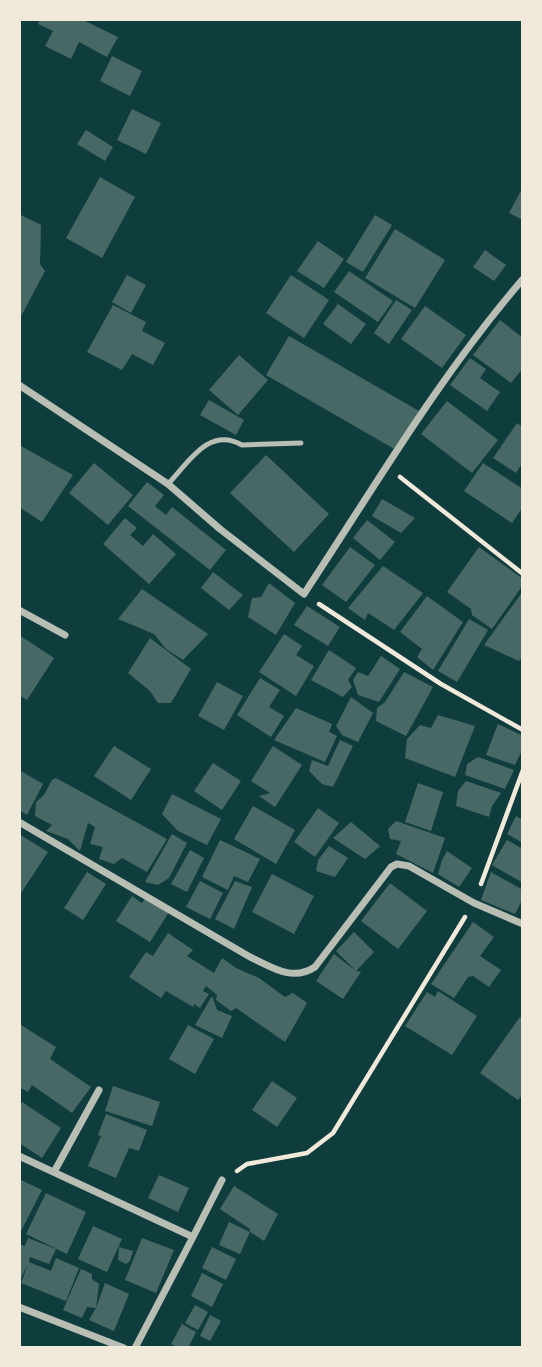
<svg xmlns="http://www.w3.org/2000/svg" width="542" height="1367" font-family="Commissioner,sans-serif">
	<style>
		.building { fill: #486865 }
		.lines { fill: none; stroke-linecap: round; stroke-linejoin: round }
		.path { stroke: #f1e9da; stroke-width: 4.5 }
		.service { stroke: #b8beb3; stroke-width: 5 }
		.minor { stroke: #b8beb3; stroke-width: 7 }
	</style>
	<rect width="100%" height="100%" fill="#0f3d3e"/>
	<path class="building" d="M 40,19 L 81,19 L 118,37 L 107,57 L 79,42 L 71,59 L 45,46 L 53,31 L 38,24 Z
		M 112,56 L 142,71 L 130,96 L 100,81 Z
		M 132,109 L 161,123 L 146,154 L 117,140 Z
		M 86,130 L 113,147 L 105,161 L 77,144 Z
		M 100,177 L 135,197 L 102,258 L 66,238 Z
		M 523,187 L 523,220 L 509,213 Z
		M 19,214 L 41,225 L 40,264 L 45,271 L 19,320 Z
		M 375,215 L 392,225 L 363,272 L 346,262 Z
		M 395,229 L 445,260 L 415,308 L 365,278 Z
		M 318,241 L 344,259 L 324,288 L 297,271 Z
		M 485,250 L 506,265 L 494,281 L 473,267 Z
		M 349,271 L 393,301 L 378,322 L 334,292 Z
		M 127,275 L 146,285 L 131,313 L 112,302 Z
		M 291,275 L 329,300 L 304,338 L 266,313 Z
		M 396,300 L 412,310 L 389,344 L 374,333 Z
		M 338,304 L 366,324 L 351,344 L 323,324 Z
		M 113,305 L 146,322 L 142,331 L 165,343 L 153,365 L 132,354 L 122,370 L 87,352 Z
		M 425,306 L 466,335 L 442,368 L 401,339 Z
		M 500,320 L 523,338 L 523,368 L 511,383 L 473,355 Z
		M 289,336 L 419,411 L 396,450 L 266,375 Z
		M 239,355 L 268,380 L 238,415 L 209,390 Z
		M 470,358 L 486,369 L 480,378 L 500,392 L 487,411 L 450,385 Z
		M 209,400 L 244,420 L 236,435 L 200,415 Z
		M 447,401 L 498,440 L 472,473 L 421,434 Z
		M 517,423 L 523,427 L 523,462 L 516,473 L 493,458 Z
		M 19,445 L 73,475 L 42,522 L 19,507 Z
		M 266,455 L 329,514 L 294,552 L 230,493 Z
		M 94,463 L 133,495 L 108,525 L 69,493 Z
		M 483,463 L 523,489 L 523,507 L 512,523 L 464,491 Z
		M 147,482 L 164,495 L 155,506 L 166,515 L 172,507 L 226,550 L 210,570 L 128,506 Z
		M 382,499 L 415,518 L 401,533 L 372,516 Z
		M 125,518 L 137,528 L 130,535 L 143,546 L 153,534 L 176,554 L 149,584 L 103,544 Z
		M 367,520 L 395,542 L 380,560 L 353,538 Z
		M 350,547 L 375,565 L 346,602 L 322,585 Z
		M 479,547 L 523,579 L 523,585 L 492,629 L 472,615 L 471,609 L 447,592 Z
		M 383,566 L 423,593 L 394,630 L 368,613 L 365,620 L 348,608 Z
		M 213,572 L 243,595 L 229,610 L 201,588 Z
		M 269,583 L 295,603 L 276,635 L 248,617 L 252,598 L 261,597 Z
		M 142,589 L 208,634 L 183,660 L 166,649 L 154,634 L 118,619 Z
		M 523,591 L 523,656 L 519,661 L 484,645 Z
		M 427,596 L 463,622 L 433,670 L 417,657 L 422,649 L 400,632 Z
		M 307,606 L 340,627 L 328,646 L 294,625 Z
		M 469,619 L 488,630 L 457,682 L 438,671 Z
		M 284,634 L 302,646 L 296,655 L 314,666 L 296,696 L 259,672 Z
		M 19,635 L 54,658 L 27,700 L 19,695 Z
		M 150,638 L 191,669 L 171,703 L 158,703 L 150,691 L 128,673 Z
		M 329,650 L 356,668 L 348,680 L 352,687 L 343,697 L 311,680 Z
		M 381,656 L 400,669 L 379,702 L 358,695 L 353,680 L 358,672 L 368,676 Z
		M 404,672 L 433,687 L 406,736 L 376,721 L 377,708 L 385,702 Z
		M 260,678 L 280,690 L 269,707 L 284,716 L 271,737 L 237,715 Z
		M 217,682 L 243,696 L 224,730 L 198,716 Z
		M 351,697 L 373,713 L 358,742 L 342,735 L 336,726 Z
		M 296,708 L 332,724 L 329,732 L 337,736 L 325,762 L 274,740 Z
		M 438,715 L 475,726 L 455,777 L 405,758 L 407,739 L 420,725 L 431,728 Z
		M 498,724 L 523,736 L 523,748 L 515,765 L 486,755 Z
		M 340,740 L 353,746 L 333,787 L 322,784 L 309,771 L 312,760 L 328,766 Z
		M 114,746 L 151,769 L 131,800 L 94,776 Z
		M 273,746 L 302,765 L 275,807 L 259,796 L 270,793 L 251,781 Z
		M 478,757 L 514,770 L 505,789 L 465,775 L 467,764 Z
		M 213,763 L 241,781 L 222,810 L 194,791 Z
		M 19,770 L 43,784 L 27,815 L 19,810 Z
		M 56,778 L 167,839 L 147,872 L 122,858 L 114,864 L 99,859 L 103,847 L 90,844 L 95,827 L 88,823 L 80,851 L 68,839 L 46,831 L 52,825 L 35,816 L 36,802 L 44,795 L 52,780 Z
		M 466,781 L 501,793 L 492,806 L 489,817 L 456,806 L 458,791 Z
		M 418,783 L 443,792 L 431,831 L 405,822 Z
		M 172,794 L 221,819 L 207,845 L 178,831 L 162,814 Z
		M 253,806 L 295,830 L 276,864 L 234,839 Z
		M 318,808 L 339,823 L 315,857 L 294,842 Z
		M 516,816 L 523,820 L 523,843 L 507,834 Z
		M 396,821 L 445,838 L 433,873 L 396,854 L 401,841 L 390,839 L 388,829 Z
		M 351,822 L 380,846 L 365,859 L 333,838 Z
		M 19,834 L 48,852 L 19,896 Z
		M 172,834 L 187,843 L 169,878 L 158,885 L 145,882 Z
		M 220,840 L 260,859 L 248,882 L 234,876 L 228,890 L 202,877 Z
		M 507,840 L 523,849 L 523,883 L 492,865 Z
		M 329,846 L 348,858 L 335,877 L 316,871 L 318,860 Z
		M 190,850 L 204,858 L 187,892 L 171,884 Z
		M 447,851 L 472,868 L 459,887 L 438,874 L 442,860 Z
		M 87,872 L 106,884 L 83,920 L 64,908 Z
		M 491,872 L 523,890 L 523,898 L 515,914 L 481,900 Z
		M 272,874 L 314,896 L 294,934 L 252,912 Z
		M 200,881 L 223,893 L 210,919 L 186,907 Z
		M 235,881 L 252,887 L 234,929 L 215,919 Z
		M 390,883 L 427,911 L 398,949 L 361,921 Z
		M 132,896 L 142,903 L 146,898 L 169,912 L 150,942 L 116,921 Z
		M 473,922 L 494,937 L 480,956 L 501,970 L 489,987 L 473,976 L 468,977 L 454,998 L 431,984 Z
		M 354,932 L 374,952 L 356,971 L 361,972 L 343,999 L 316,981 L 334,954 L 356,971 L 336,951 Z
		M 168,933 L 193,950 L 187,956 L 214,973 L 222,958 L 236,968 L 259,978 L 285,997 L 293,993 L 307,1003 L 285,1042 L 236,1008 L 231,1011 L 216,1000 L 217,995 L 206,986 L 203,991 L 209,994 L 200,1008 L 194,1004 L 193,1007 L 166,991 L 161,998 L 129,977 L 146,952 L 153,956 Z
		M 438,991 L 477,1016 L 452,1055 L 405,1026 L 427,992 L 435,997 Z
		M 212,996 L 217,1010 L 232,1016 L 222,1038 L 195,1025 Z
		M 520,1017 L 523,1018 L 523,1094 L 518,1100 L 480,1073 Z
		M 21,1025 L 56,1047 L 50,1059 L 91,1087 L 72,1113 L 32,1085 L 28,1092 L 19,1087 Z
		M 188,1025 L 214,1039 L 195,1074 L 169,1059 Z
		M 272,1081 L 297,1098 L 277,1127 L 252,1110 Z
		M 113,1086 L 160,1102 L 152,1126 L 105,1111 Z
		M 22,1102 L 61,1128 L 42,1158 L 19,1143 L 19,1106 Z
		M 106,1114 L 147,1130 L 139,1151 L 129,1148 L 116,1178 L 88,1166 L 101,1136 L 98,1135 Z
		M 159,1175 L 189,1188 L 178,1212 L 148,1198 Z
		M 19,1179 L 42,1190 L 19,1235 Z
		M 234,1186 L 278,1214 L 264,1241 L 250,1232 L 240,1254 L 219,1245 L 229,1222 L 250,1232 L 250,1229 L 220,1209 Z
		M 46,1193 L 86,1212 L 67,1254 L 26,1234 Z
		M 93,1226 L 122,1239 L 107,1272 L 78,1259 Z
		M 28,1238 L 56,1249 L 49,1264 L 30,1257 L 29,1262 L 51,1271 L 56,1258 L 79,1268 L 66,1301 L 21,1283 L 28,1264 L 21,1278 L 19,1277 L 19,1244 L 25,1246 Z
		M 142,1238 L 174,1250 L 156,1293 L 125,1280 Z
		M 119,1247 L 133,1251 L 130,1261 L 126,1264 L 118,1260 Z
		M 212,1247 L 236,1259 L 226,1280 L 202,1268 Z
		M 81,1269 L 92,1274 L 92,1279 L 99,1284 L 96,1308 L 105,1283 L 129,1294 L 114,1331 L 89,1320 L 96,1308 L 87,1307 L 82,1318 L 63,1310 Z
		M 202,1273 L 223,1284 L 212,1307 L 191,1296 Z
		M 195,1305 L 208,1312 L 198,1330 L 185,1323 Z
		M 210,1315 L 221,1321 L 210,1341 L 200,1336 Z
		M 182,1324 L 196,1332 L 188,1348 L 179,1348 L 171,1344 Z"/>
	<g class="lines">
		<path class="path" d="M 400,477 L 523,574
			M 319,604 L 441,684 L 523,730
			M 481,884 L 523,770
			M 237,1171 L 247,1164 L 307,1153 L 333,1133 L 465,917"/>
		<path class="service" d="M 168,484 C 189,462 209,426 242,445 L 301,443"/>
		<path class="minor" d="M 19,385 L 168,484 L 220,529 L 304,594 C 374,488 440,375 523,279
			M 19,610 L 65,635
			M 19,822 L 250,957 C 272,967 292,982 315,967 L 391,867 L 397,864 L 409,866 L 474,903 L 523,924
			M 19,1156 L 193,1237 L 135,1348
			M 54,1172 L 99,1090
			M 193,1237 L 222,1180
			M 19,1307 L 124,1348"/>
	</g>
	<rect width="542" height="1367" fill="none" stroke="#f1e9da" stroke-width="42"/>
</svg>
